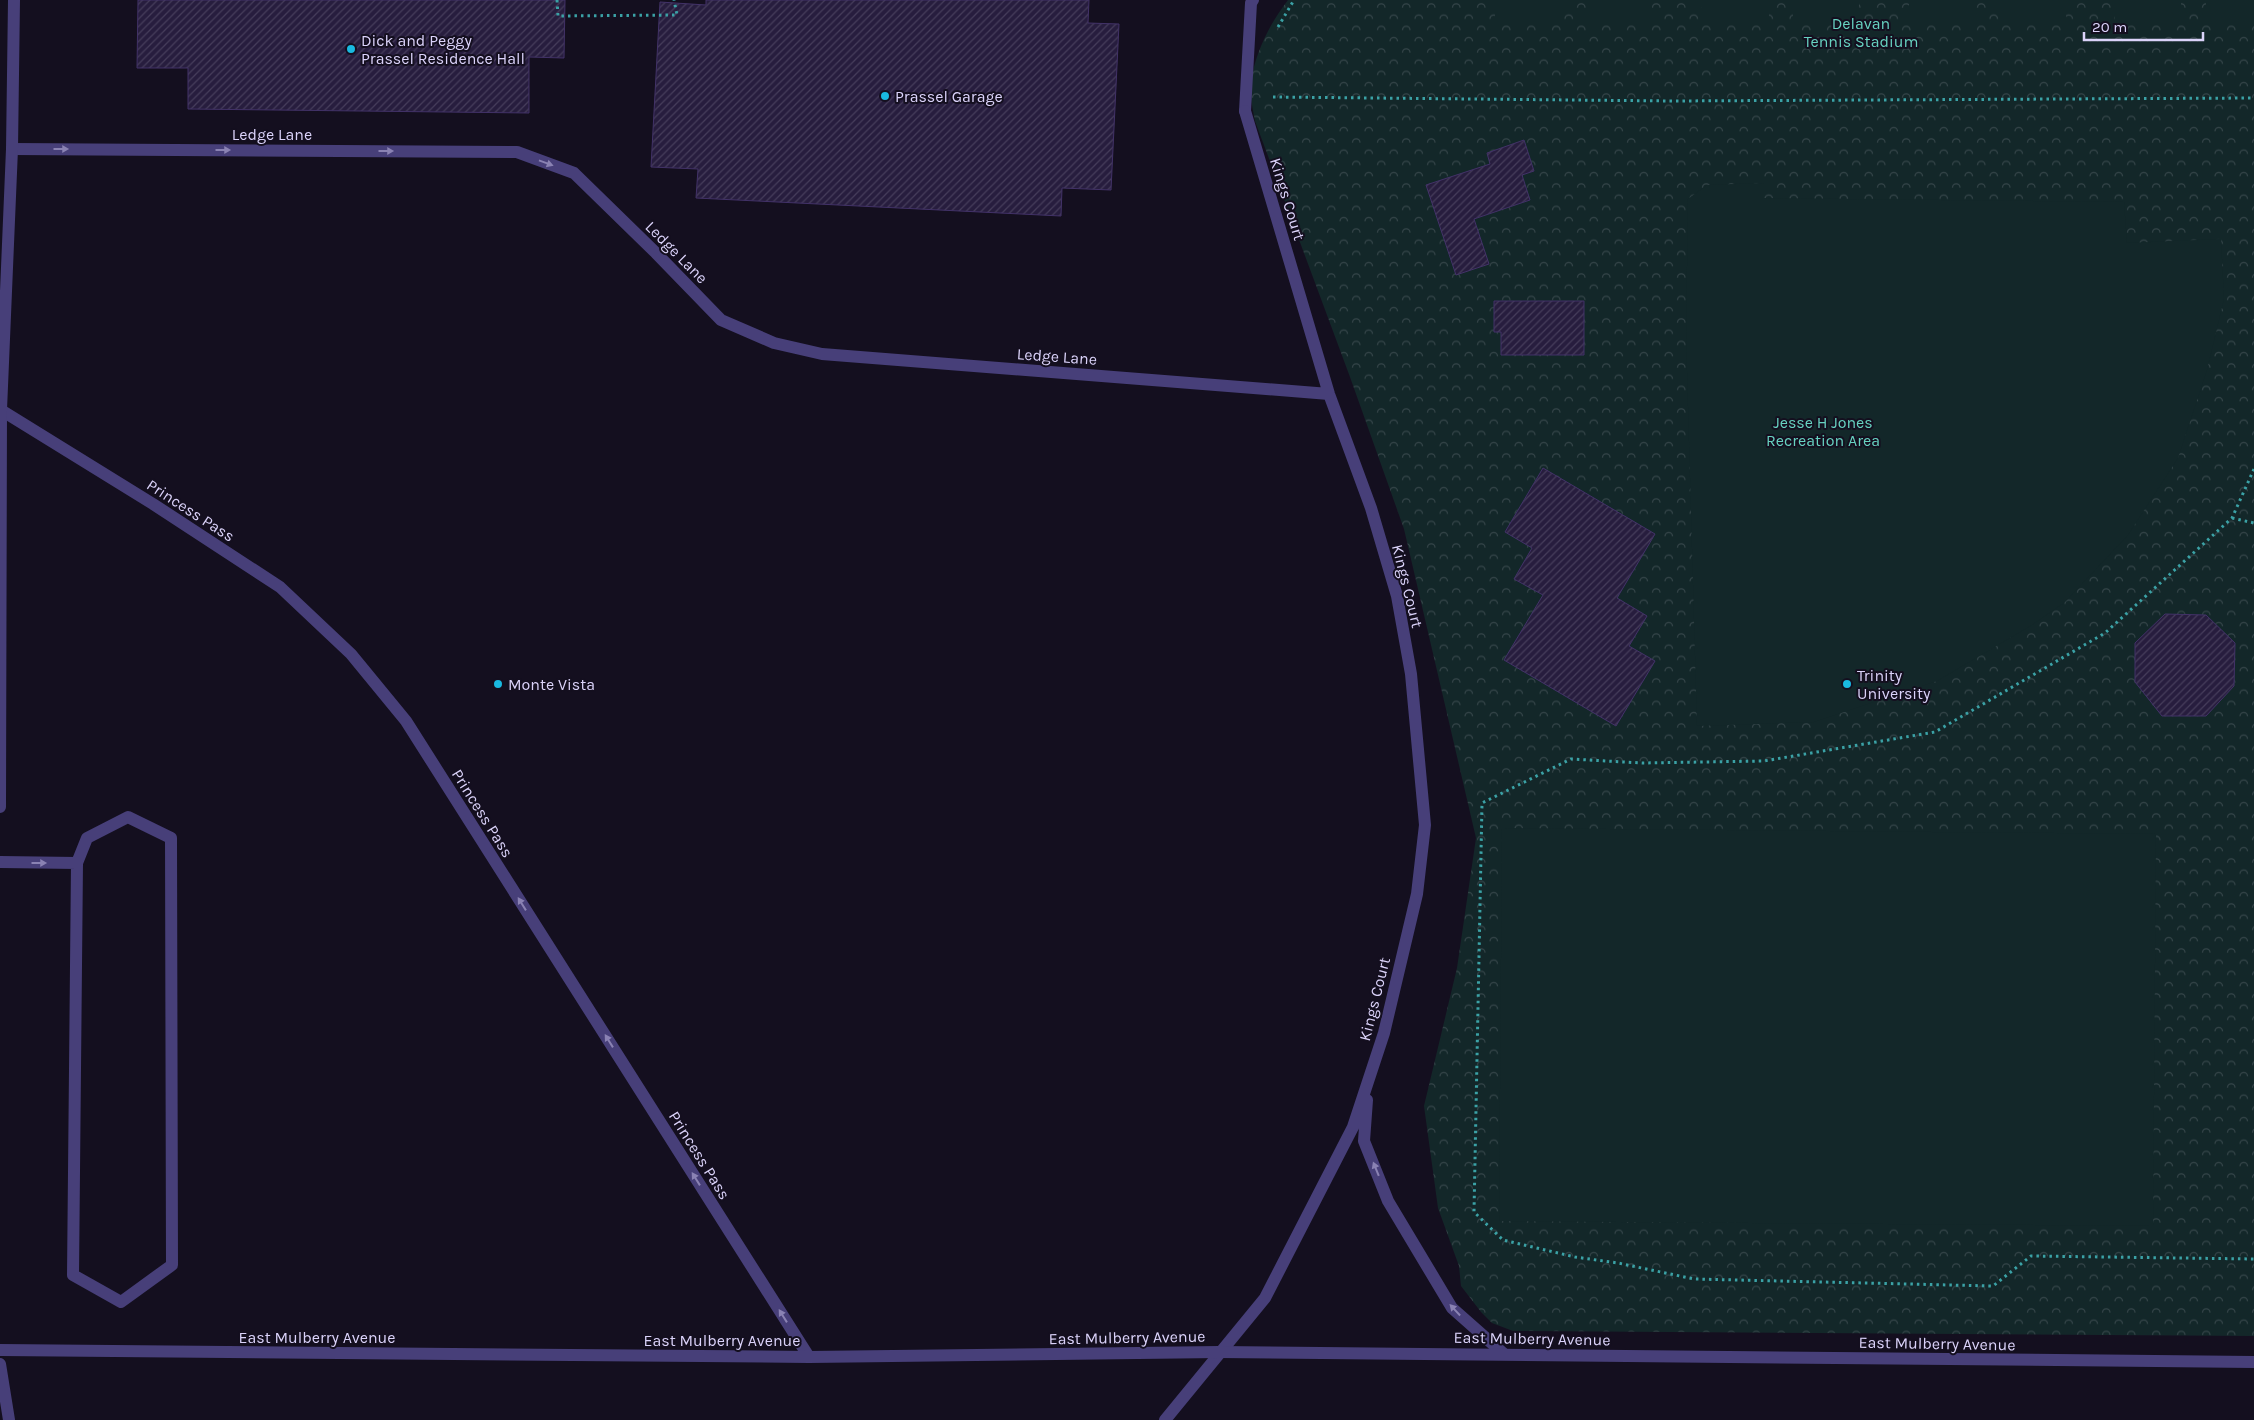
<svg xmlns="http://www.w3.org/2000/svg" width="2254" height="1420" font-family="Karla,sans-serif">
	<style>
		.park { fill: url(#park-crowns) }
		.garden { fill: #132729 }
		.building { fill: url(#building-hatch); stroke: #423268 }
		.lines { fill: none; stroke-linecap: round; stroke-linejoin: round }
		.path { stroke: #3ba2a6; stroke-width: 3; stroke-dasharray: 2.5 4; stroke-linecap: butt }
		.service { stroke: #473f79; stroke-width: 12 }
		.minor { stroke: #473f79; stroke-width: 12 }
		.tertiary { stroke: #473f79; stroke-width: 12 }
		.oneway { fill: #8a82b3 }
		.poi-dot { fill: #19b9e0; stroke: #140f1f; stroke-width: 2 }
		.labels { text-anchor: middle; stroke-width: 4; stroke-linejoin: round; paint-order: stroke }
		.park-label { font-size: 16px; fill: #67d2c1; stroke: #140f1f }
		.poi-label { font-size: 16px; fill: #dbd3fa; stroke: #140f1f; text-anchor: start }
		.street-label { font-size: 16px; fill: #dbd3fa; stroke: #140f1f }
	</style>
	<defs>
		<pattern id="park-crowns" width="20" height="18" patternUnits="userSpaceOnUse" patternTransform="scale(1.25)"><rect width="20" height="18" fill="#132729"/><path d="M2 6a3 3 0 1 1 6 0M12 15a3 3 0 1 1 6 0" fill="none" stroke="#354549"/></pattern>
		<pattern id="building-hatch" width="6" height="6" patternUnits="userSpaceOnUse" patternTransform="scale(1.25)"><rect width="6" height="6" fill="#271d3e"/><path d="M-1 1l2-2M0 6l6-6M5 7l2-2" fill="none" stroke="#463d5b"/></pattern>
	</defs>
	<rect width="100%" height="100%" fill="#140f1f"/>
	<path class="park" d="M 1288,0 L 2254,0 L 2254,1336 L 1513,1331 L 1492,1323 L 1481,1312 L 1461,1286 L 1459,1266 L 1438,1208 L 1424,1106 L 1457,968 L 1476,838 L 1404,529 L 1350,377 L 1255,121 C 1253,109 1249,94 1251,82 C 1255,53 1270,23 1288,0 Z"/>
	<path class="garden" d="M 1495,0 L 1561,0 L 1561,20 L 1495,20 Z
		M 1586,0 L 1652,0 L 1652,20 L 1586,20 Z
		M 1702,0 L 1769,0 L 1769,21 L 1702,21 Z
		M 1793,0 L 1859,0 L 1859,22 L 1793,22 Z
		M 1909,0 L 1975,0 L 1975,22 L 1909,22 Z
		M 2000,0 L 2066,0 L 2066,22 L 2000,22 Z
		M 2115,0 L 2181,0 L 2181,22 L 2115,22 Z
		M 2206,0 L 2254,0 L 2254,23 L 2206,23 Z
		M 1764,183 L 1764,198 L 2124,202 L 2127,243 L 2221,239 L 2224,299 L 2207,370 L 2178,458 L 2128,535 L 2065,602 L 2032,625 L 1937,681 L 1814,722 L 1697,726 L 1686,335 L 1688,199 L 1707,185 Z
		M 1502,828 L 2156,834 L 2153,1226 L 1499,1221 Z"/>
	<path class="building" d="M 138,0 L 565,0 L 564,58 L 529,57 L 529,113 L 188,109 L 188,68 L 137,68 Z
		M 706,0 L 1089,0 L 1088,23 L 1119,24 L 1111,190 L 1062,188 L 1061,216 L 696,198 L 698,169 L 651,167 L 660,2 L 706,5 Z
		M 1524,140 L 1534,171 L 1522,175 L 1530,200 L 1474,219 L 1489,264 L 1456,275 L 1426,185 L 1490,164 L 1487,153 Z
		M 1494,301 L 1584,301 L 1584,355 L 1501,355 L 1501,332 L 1494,332 Z
		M 1543,468 L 1655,534 L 1617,598 L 1647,616 L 1629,646 L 1655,661 L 1616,726 L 1504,660 L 1543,595 L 1514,579 L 1532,548 L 1505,532 Z
		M 2165,614 L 2206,615 L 2235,643 L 2234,686 L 2206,716 L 2162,716 L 2135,682 L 2135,643 Z"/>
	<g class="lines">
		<path class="path" d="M 557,0 L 558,16 L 677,15 L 674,0
			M 1278,27 L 1294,0
			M 1273,97 L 1672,101 L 2254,98
			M 2254,469 L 2232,518 L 2105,633 L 1935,732 L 1764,761 L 1642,763 L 1571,759 L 1482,803 L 1474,1212 L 1503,1240 L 1575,1257 L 1618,1263 L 1694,1279 L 1993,1286 L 2031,1256 L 2254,1259
			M 2232,518 L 2254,523"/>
		<path class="service" d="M 1245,111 L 1251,3 L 1253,0
			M 128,817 L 171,838 L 172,1265 L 121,1302 L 73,1275 L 77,863 L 87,838 Z
			M 0,862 L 77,863"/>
		<path class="minor" d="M 12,149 L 517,152 L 574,173 L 656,253 L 721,320 L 774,343 L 822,354 L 1329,394
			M 1,410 L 153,504 L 280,587 L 351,654 L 406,721 L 809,1357
			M 1367,1100 L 1364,1141 L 1388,1201 L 1452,1308 L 1504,1354
			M 0,1364 L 9,1420
			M 1165,1420 L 1265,1298 L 1353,1127 L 1384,1033 L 1417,894 L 1425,825 L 1411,674 L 1397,596 L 1371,508 L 1329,394 L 1245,111"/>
		<path class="tertiary" d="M 0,807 L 1,410 L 12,149 L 14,0
			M 0,1350 L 809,1357 L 1219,1352 L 2254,1362"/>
	</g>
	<defs><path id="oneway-solid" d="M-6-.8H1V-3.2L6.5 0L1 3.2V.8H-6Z" transform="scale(1.25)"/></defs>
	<g class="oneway">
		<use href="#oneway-solid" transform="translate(61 149)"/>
		<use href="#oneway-solid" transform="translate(223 150)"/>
		<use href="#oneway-solid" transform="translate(386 151)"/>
		<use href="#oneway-solid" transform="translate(546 163) rotate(20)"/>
		<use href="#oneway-solid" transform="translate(39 863)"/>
		<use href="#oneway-solid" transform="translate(522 904) rotate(-122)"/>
		<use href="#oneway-solid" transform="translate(609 1041) rotate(-122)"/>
		<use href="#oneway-solid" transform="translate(1376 1169) rotate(-112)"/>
		<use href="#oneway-solid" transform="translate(696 1179) rotate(-122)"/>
		<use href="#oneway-solid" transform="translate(1455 1310) rotate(-133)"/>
		<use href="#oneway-solid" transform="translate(783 1316) rotate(-122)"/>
	</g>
	<g class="poi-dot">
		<circle cx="351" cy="49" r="5"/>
		<circle cx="885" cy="96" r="5"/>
		<circle cx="498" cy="684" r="5"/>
		<circle cx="1847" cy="684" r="5"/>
	</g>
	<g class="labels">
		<g class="park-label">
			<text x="1861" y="29">Delavan<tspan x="1861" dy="18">Tennis Stadium</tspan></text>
			<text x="1823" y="428">Jesse H Jones<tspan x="1823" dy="18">Recreation Area</tspan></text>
		</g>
		<g class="poi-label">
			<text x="361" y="46">Dick and Peggy<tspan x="361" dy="18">Prassel Residence Hall</tspan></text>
			<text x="895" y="102">Prassel Garage</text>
			<text x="1857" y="681">Trinity<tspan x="1857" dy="18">University</tspan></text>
			<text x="508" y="690">Monte Vista</text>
		</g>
		<g class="street-label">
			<text x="272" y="140">Ledge Lane</text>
			<text transform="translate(1288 199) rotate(73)" y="6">Kings Court</text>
			<text transform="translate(677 252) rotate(45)" y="6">Ledge Lane</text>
			<text transform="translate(1057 356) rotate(4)" y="6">Ledge Lane</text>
			<text transform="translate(191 510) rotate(33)" y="6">Princess Pass</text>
			<text transform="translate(1408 586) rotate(76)" y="6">Kings Court</text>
			<text transform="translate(483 813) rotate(58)" y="6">Princess Pass</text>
			<text transform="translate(1374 999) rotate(-76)" y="6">Kings Court</text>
			<text transform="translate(700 1155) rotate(58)" y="6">Princess Pass</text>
			<text x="317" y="1343">East Mulberry Avenue</text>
			<text transform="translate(1127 1337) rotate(-1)" y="6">East Mulberry Avenue</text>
			<text transform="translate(1532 1338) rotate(1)" y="6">East Mulberry Avenue</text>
			<text x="722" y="1346">East Mulberry Avenue</text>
			<text transform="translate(1937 1343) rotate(1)" y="6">East Mulberry Avenue</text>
		</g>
	</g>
	<path d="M2084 32v8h119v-8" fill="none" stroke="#dbd3fa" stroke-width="2.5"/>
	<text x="2092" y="32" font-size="15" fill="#dbd3fa" stroke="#140f1f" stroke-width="4" paint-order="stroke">20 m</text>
</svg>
